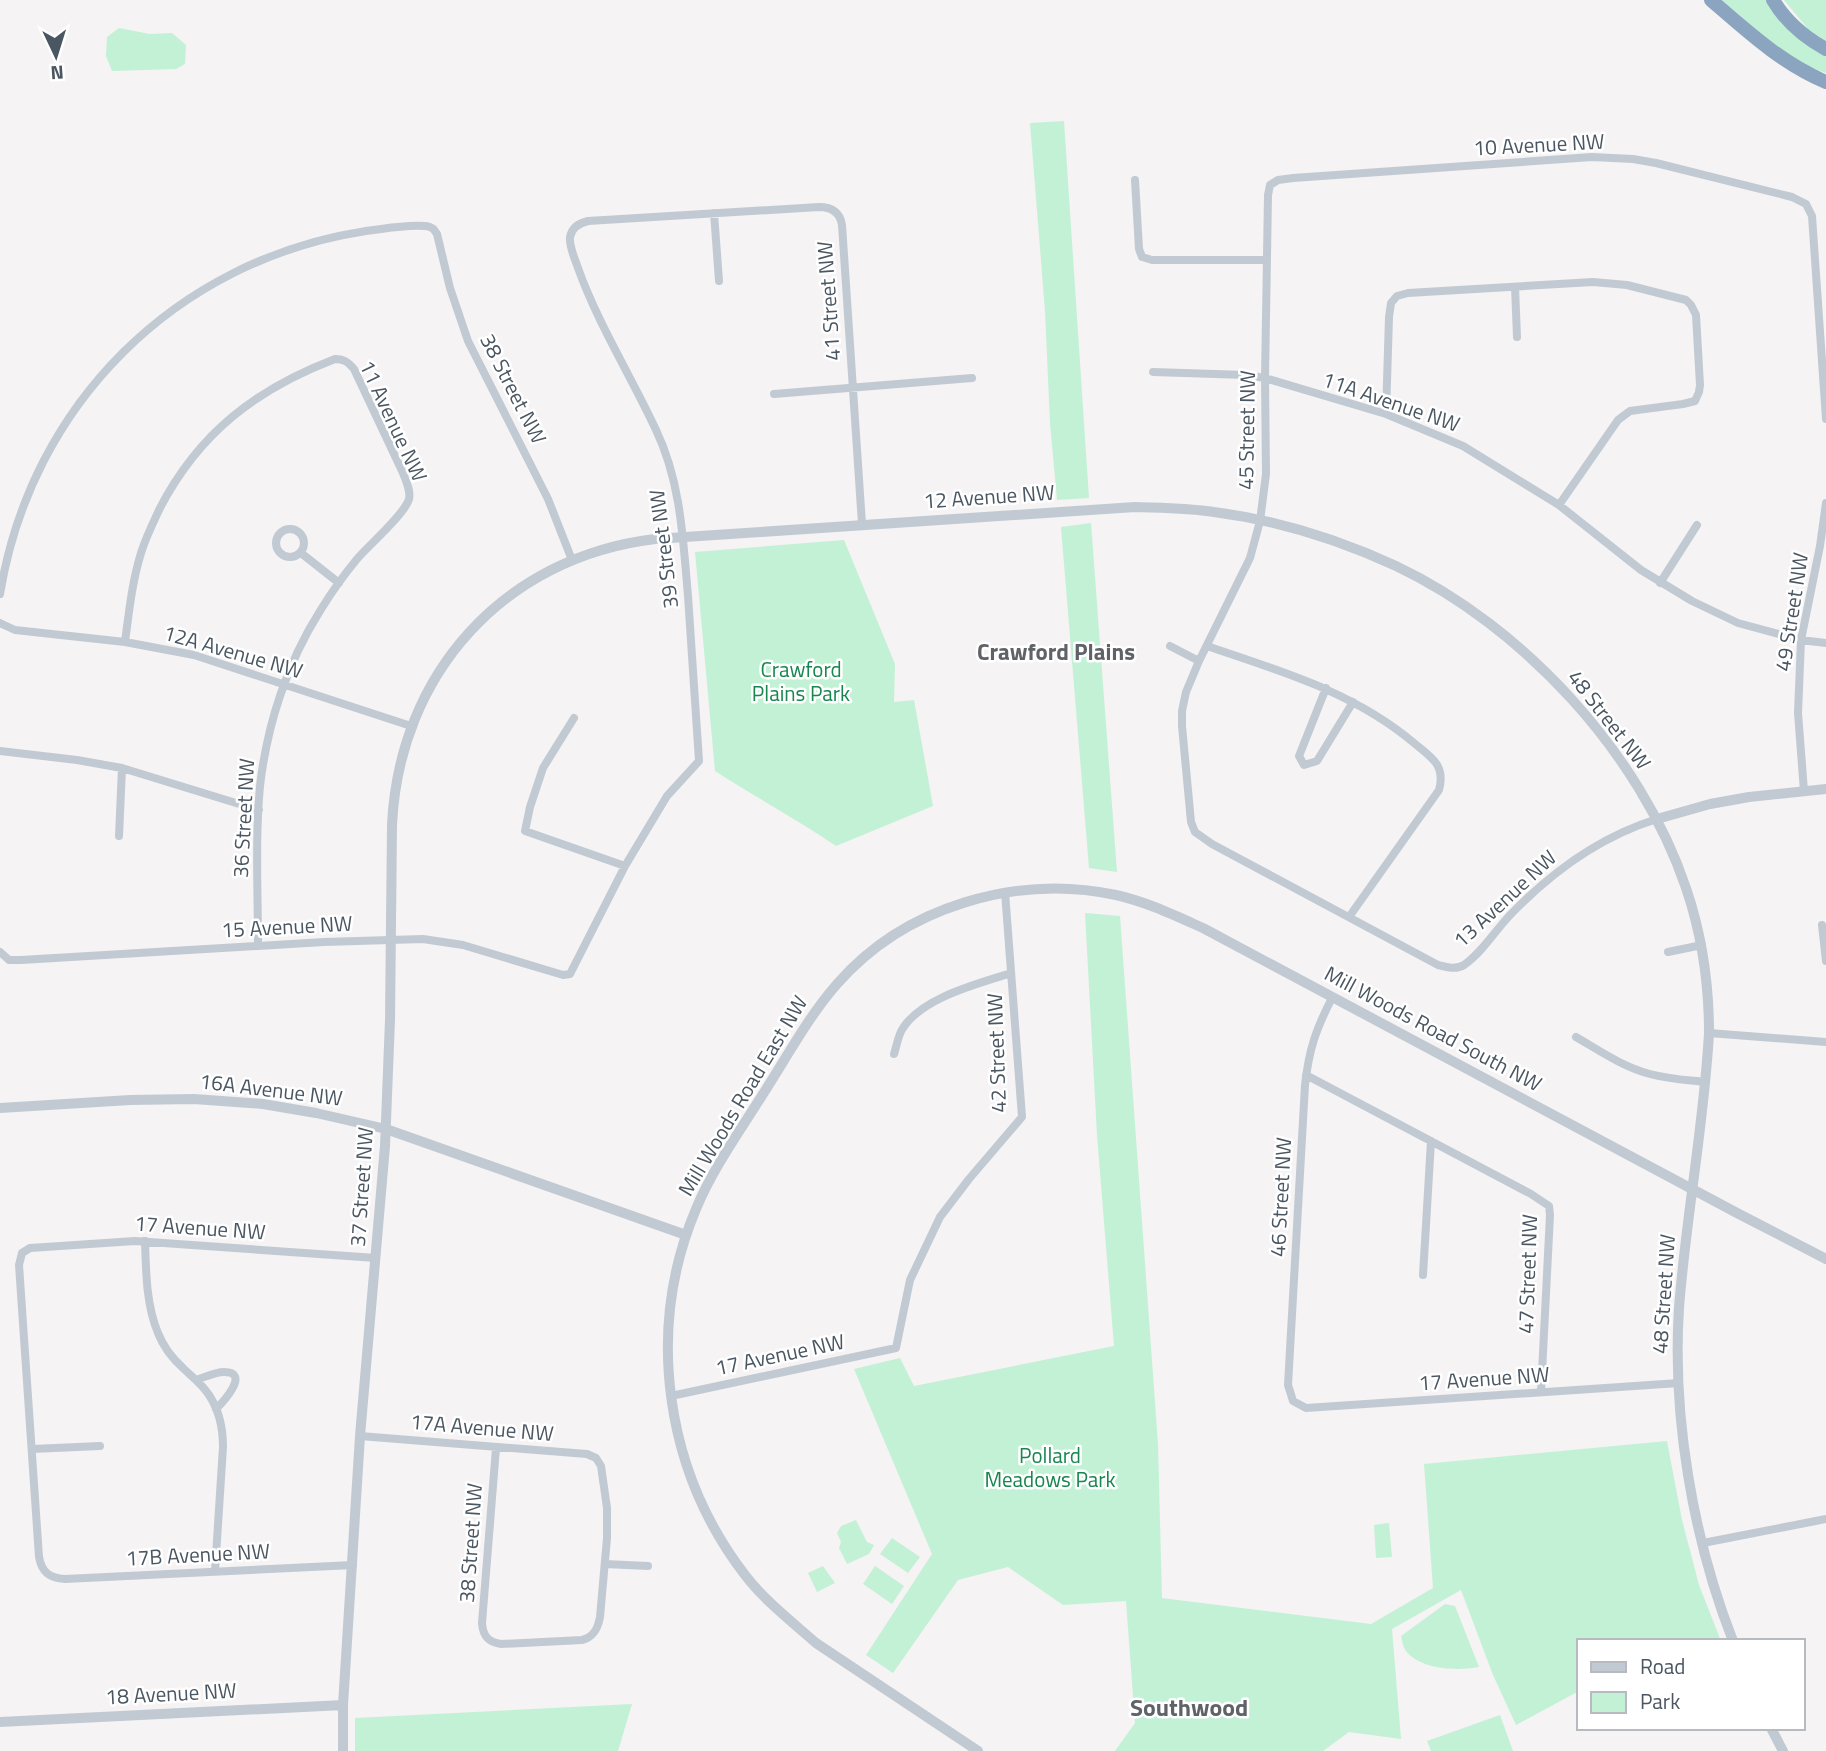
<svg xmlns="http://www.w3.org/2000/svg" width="1826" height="1751" font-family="'Titillium Web',sans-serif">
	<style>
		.green { fill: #c3f1d5 }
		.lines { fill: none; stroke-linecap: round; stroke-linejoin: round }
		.minor { stroke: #c1cad2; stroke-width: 8 }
		.tertiary { stroke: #c1cad2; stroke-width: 10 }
		.motorway { stroke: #8ba5c1; stroke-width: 14 }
		.labels { text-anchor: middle; stroke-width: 5; stroke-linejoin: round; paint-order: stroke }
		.street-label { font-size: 21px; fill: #4a5661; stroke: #fff }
		.park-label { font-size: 21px; fill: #17864f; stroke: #fff }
		.neighbourhood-label { font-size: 23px; font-weight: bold; fill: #5f6368; stroke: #fff }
		.quarter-label { font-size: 24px; font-weight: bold; fill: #5f6368; stroke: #fff }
	</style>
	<rect width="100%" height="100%" fill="#f5f3f3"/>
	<path class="green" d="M 1722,0 L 1769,0 L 1826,53 L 1826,73 L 1808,67 L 1770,45 L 1745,20 Z
		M 1784,0 L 1826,0 L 1826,41 L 1808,29 Z
		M 119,28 L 150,34 L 172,33 L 186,45 L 185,64 L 176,69 L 112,71 L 106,56 L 107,37 Z
		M 1064,121 L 1089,498 L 1057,500 L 1050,423 L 1045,311 L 1030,123 Z
		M 1091,523 L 1117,872 L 1089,868 L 1061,527 Z
		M 844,540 L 895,664 L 894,702 L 914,700 L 933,806 L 836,846 C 797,819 755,797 715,771 L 695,552 Z
		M 1085,913 L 1120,916 L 1158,1444 L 1162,1598 L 1371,1624 L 1433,1588 L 1424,1464 L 1667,1441 L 1682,1520 L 1699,1585 L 1721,1641 L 1579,1641 L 1579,1691 L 1516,1725 L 1493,1675 L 1461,1590 L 1392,1629 L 1401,1739 L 1349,1732 L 1323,1751 L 1115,1751 L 1135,1723 L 1126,1601 L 1063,1605 L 1008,1567 L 958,1580 L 893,1673 L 866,1655 L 932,1554 L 854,1369 L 900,1358 L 914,1386 L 1114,1346 L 1097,1135 Z
		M 856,1520 L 867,1542 L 874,1545 L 869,1554 L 847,1564 L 839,1548 L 841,1542 L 837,1533 L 841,1526 Z
		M 1389,1523 L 1392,1557 L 1376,1558 L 1374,1525 Z
		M 892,1538 L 920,1557 L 908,1573 L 880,1554 Z
		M 823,1566 L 835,1583 L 817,1592 L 808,1573 Z
		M 875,1566 L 904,1586 L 892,1604 L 863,1584 Z
		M 1445,1604 L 1455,1606 L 1479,1667 C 1457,1671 1421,1670 1406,1651 C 1403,1647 1402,1641 1401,1636 Z
		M 632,1704 L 618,1751 L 355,1751 L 355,1718 Z
		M 1500,1715 L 1513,1751 L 1431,1751 L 1427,1741 Z"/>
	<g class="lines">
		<path class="minor" d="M 1135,180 L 1139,249 L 1142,257 L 1152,260 L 1267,260
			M 714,213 L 719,281
			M 1515,287 L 1517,337
			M 1153,372 L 1246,375 L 1265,378 L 1386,414 L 1463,446 L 1559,505 L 1641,570 L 1692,601 L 1738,623 L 1801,640 L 1826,643
			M 774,394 L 972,378
			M 1386,414 L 1389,317 L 1391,303 L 1397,296 L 1408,293 L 1593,282 L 1627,285 L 1686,300 L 1691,305 L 1696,315 L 1700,385 L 1699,392 L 1695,401 L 1683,404 L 1630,411 L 1618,420 L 1559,505
			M276 543a14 14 0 1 1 28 0a14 14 0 1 1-28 0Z
			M 301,553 L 339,583
			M 1660,583 L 1697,525
			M 0,594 C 31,404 176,260 366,231 C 380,229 418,223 430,227 C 435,229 434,230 437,234 L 450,288 L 468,341 L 548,499 L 572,560
			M 0,623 L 15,630 L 125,642 L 194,655 L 411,726
			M 125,642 C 129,612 132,582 141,553 C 146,537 153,523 160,508 C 199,433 256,389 335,359 C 344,359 348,362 354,369 L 403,473 C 406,481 411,491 409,499 C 405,514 368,546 357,559 C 343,576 331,593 320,611 C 287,663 267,725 260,786 C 255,839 258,893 258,946
			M 1170,646 L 1199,661
			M 1207,646 C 1280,671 1354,692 1414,743 C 1431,757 1446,765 1439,790 L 1349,917
			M 1326,688 L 1299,756 L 1304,765 L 1317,761 L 1353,702
			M 574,718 L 543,768 L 530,807 L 525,831 L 625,866
			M 0,751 L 77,760 L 122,768 L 259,810
			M 1804,791 L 1798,713 L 1801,640 L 1820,546 L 1826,503
			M 1657,819 C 1602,836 1552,872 1512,913 C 1496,929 1483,952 1464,965 C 1456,970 1446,967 1438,965 L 1212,844 L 1195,832 L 1191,822 L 1182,726 L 1182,711 L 1186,692 L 1199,661 L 1250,558 L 1260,521 L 1266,474 L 1265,378 L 1268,195 L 1270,185 L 1278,180 L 1293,178 L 1592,157 L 1633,159 L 1656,163 L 1792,197 L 1806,204 L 1812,216 L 1826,419
			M 119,836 L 122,768
			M 1822,925 L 1826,961
			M 0,952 L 9,960 L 21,960 L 324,942 L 423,939 L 463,945 L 563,975 L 570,974 L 625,866 L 667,796 L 699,761 C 695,706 692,651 688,596 C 683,540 681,482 656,430 C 631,376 598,324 578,268 C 575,259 569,247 570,237 C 572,227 579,223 588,221 L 819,207 C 831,207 840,212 842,225 L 862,524
			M 1668,952 L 1702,945
			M 1332,998 C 1316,1029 1309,1049 1305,1085 L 1288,1385 L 1293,1401 L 1306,1408 L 1679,1383
			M 1709,1033 L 1826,1042
			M 1576,1037 C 1600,1051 1623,1067 1650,1074 C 1668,1079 1687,1080 1705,1082
			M 894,1054 C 897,1045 898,1035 903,1028 C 923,997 978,984 1011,973
			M 1306,1075 L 1531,1194 L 1549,1206 L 1550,1215 L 1541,1392
			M 145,1241 C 146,1270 146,1305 158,1333 C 163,1346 173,1359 183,1368 C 192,1377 202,1384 209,1395 C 219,1410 223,1430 223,1447 L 215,1571
			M 1423,1275 L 1431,1141
			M 196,1380 C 205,1377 215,1372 224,1372 C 251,1372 223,1402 216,1409
			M 671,1396 L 896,1348 L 910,1280 L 940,1217 L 969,1179 L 1022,1117 L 1005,892
			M 360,1436 L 587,1454 L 596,1458 L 601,1466 L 607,1508 L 607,1538 L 600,1617 C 598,1628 594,1637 582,1640 L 501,1644 C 488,1642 483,1636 482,1623 L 496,1448
			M 32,1449 L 100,1446
			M 1703,1543 L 1826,1519
			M 605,1564 L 648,1566
			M 353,1565 L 65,1579 C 50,1578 42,1573 39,1557 L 19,1265 L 22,1253 L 30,1248 L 135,1241 L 376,1258"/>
		<path class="tertiary" d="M 1657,819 L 1710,804 L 1749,797 L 1826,789
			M 0,1108 L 130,1100 L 194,1099 L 263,1104 L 316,1113 L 386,1129 L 686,1235
			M 0,1722 L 343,1705
			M 1771,1728 L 1783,1751
			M 343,1751 L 343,1705 L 360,1436 L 385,1146 L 390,1020 L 392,825 C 399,674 504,557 655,539 L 1135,507 C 1161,508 1188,508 1214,512 C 1276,520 1340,540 1396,566 C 1523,626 1641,754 1686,888 C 1702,935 1709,983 1709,1033 C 1704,1125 1686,1216 1679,1308 C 1672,1417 1693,1539 1733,1641
			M 978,1751 L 816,1643 C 792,1622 764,1600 745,1575 C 665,1471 645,1330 696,1209 C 713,1168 740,1131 763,1094 C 787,1057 808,1017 837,984 C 905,906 1017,874 1116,895 C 1147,902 1174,915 1203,928 L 1737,1213 L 1826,1259"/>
		<path class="motorway" d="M 1711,0 C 1747,31 1781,63 1826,82
			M 1773,0 C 1786,22 1804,37 1826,49"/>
	</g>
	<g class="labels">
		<g class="street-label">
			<text transform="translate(1539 145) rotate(-3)" y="7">10 Avenue NW</text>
			<text transform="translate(829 301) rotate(-94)" y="7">41 Street NW</text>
			<text transform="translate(513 389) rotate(63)" y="7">38 Street NW</text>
			<text transform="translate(1391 402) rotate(19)" y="7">11A Avenue NW</text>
			<text transform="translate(393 421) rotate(65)" y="7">11 Avenue NW</text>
			<text transform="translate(1247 430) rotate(-89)" y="7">45 Street NW</text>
			<text transform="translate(989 497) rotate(-4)" y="7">12 Avenue NW</text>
			<text transform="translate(664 549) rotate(-97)" y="7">39 Street NW</text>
			<text transform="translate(1792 612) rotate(-81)" y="7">49 Street NW</text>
			<text transform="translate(233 652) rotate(16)" y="7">12A Avenue NW</text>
			<text transform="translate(1609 720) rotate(52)" y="7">48 Street NW</text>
			<text transform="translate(244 818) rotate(-87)" y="7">36 Street NW</text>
			<text transform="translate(1505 899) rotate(-43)" y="7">13 Avenue NW</text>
			<text transform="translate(287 927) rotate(-3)" y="7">15 Avenue NW</text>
			<text transform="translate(1433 1029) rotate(28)" y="7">Mill Woods Road South NW</text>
			<text transform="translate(997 1053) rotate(-92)" y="7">42 Street NW</text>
			<text transform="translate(271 1090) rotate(7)" y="7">16A Avenue NW</text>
			<text transform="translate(743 1096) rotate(-59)" y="7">Mill Woods Road East NW</text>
			<text transform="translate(362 1187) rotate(-86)" y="7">37 Street NW</text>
			<text transform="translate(1281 1197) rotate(-87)" y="7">46 Street NW</text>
			<text transform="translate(200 1228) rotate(4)" y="7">17 Avenue NW</text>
			<text transform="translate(1528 1274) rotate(-88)" y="7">47 Street NW</text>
			<text transform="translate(1664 1294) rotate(-86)" y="7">48 Street NW</text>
			<text transform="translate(780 1355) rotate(-12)" y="7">17 Avenue NW</text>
			<text transform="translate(1484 1379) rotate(-4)" y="7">17 Avenue NW</text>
			<text transform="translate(482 1428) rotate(5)" y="7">17A Avenue NW</text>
			<text transform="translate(471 1543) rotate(-86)" y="7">38 Street NW</text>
			<text transform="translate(198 1555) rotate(-3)" y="7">17B Avenue NW</text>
			<text transform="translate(171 1694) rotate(-3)" y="7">18 Avenue NW</text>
		</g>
		<g class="park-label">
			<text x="801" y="677">Crawford<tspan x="801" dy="24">Plains Park</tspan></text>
			<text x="1050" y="1463">Pollard<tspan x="1050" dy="24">Meadows Park</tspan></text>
		</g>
		<g class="neighbourhood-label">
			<text x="1056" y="660">Crawford Plains</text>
		</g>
		<g class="quarter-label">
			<text x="1189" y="1716">Southwood</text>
		</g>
	</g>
	<rect x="1577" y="1639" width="228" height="91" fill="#ffffff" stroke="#b7bbc0" stroke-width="2"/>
	<rect x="1591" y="1662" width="35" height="10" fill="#c1cad2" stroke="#b7bbc0" stroke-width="2"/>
	<text x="1640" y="1674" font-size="21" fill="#4a5661">Road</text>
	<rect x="1591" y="1692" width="35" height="21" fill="#c3f1d5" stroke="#b7bbc0" stroke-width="2"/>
	<text x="1640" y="1709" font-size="21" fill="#4a5661">Park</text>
	<g transform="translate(56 56) rotate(176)" stroke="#ffffff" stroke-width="5" paint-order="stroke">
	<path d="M0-5L12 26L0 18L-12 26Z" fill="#4a5661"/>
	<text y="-10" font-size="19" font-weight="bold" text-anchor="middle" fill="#4a5661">N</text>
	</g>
</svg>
